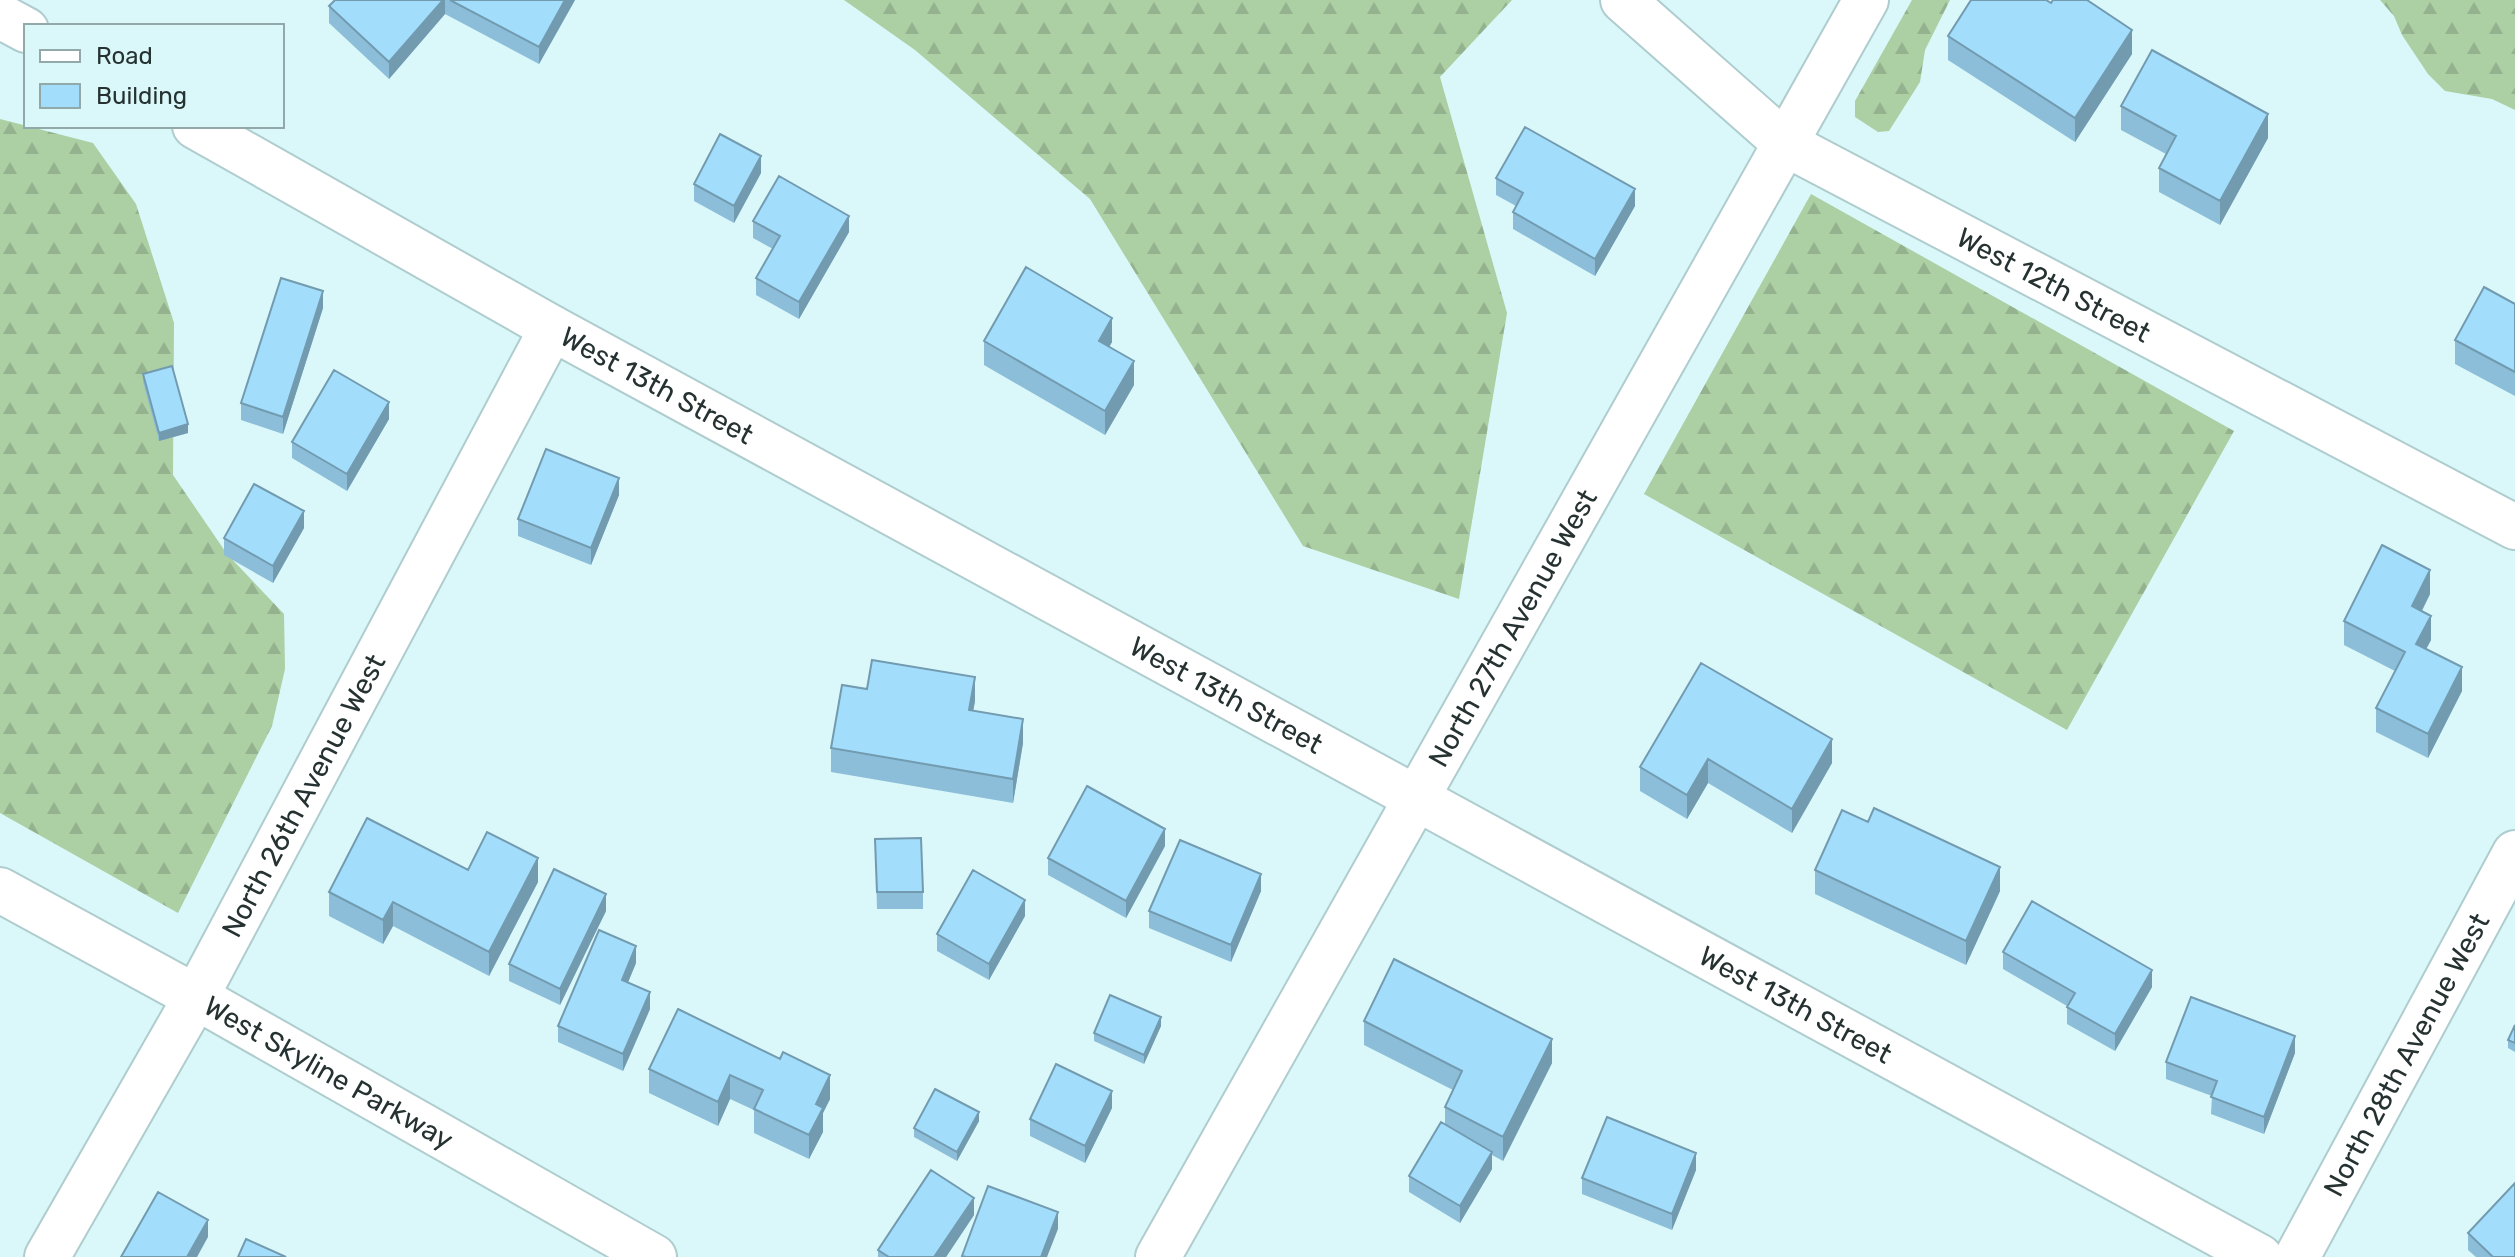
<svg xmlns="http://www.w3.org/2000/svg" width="2515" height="1257" font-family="Rubik,sans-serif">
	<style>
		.forest { fill: url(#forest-firs) }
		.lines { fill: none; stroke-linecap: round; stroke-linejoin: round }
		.street-casing { stroke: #afccce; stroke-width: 48 }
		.secondary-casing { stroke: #afccce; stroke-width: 48 }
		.street { stroke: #fff; stroke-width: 44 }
		.secondary { stroke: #fff; stroke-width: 44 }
		.wall { fill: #8cbed9 }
		.shaded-wall { fill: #729bb0 }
		.building { fill: #a3ddfc; stroke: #729bb0; stroke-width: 2 }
		.labels { text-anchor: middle; stroke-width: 8; stroke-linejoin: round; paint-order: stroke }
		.street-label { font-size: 28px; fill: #263232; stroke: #daf8fa }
	</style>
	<defs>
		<pattern id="forest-firs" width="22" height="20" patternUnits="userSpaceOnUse" patternTransform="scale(2)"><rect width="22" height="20" fill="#accfa4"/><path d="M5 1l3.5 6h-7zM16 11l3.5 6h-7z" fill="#94b28e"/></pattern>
	</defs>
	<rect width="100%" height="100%" fill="#daf8fa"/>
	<path class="forest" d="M 844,0 L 1512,0 L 1440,77 L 1507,313 L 1459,599 L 1303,546 L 1090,199 L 915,50 Z
		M 1912,0 L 1950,0 L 1925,50 L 1920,82 L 1889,131 L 1878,132 L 1855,117 L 1855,101 Z
		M 2380,0 L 2515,0 L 2515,110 L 2492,99 L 2445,91 L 2428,74 L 2402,35 L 2394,16 Z
		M 0,119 L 93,143 L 136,204 L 174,323 L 173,475 L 227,554 L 284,614 L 285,669 L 272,726 L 178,913 L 0,813 Z
		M 1811,194 L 2234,431 L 2067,730 L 1644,494 Z"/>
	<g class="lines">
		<defs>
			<g id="street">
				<path id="s1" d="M 1623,0 L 1786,144 L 2515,527"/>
				<path d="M 0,16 L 26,30"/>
				<path id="s2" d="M 195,126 L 552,328 L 2260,1257"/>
				<path id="s3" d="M 47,1257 L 196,997 L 552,328"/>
				<path id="s4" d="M 1158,1257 L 1866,0"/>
				<path id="s5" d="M 2297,1257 L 2515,853"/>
			</g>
			<g id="secondary">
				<path id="s6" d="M 0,890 L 196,997 L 654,1257"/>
			</g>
		</defs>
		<use href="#street" class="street-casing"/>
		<use href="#secondary" class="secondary-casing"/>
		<use href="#street" class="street"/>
		<use href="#secondary" class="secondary"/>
	</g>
	<path class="wall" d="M 335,0 L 575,0 L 539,64 L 445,14 L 389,79 L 329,23 L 329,6 Z
		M 1948,36 L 2132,54 L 2075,142 L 1948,60 Z
		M 2121,106 L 2268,138 L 2220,225 L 2159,192 L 2159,168 L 2166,154 L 2121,130 Z
		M 761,173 L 734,223 L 694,201 L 694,184 Z
		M 1496,178 L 1635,206 L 1595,276 L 1513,229 L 1513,212 L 1516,206 L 1496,195 Z
		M 753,221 L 849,232 L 799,319 L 756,295 L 756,278 L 773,249 L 753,238 Z
		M 2515,304 L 2515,396 L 2455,364 L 2455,340 Z
		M 323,308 L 283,434 L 241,420 L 241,403 Z
		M 984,341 L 1112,342 L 1109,347 L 1134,385 L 1105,435 L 984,365 Z
		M 143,374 L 188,433 L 159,441 L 143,382 Z
		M 389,419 L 347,491 L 292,458 L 292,442 Z
		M 619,495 L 591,565 L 518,536 L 518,519 Z
		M 304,528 L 273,583 L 224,555 L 224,538 Z
		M 2430,594 L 2422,611 L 2431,640 L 2426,649 L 2462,691 L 2428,758 L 2376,732 L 2376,708 L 2395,671 L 2344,645 L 2344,621 Z
		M 867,689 L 975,701 L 973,711 L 1023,743 L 1013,803 L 831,772 L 831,748 Z
		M 1832,739 L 1832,763 L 1792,833 L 1708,783 L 1687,819 L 1640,791 L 1640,767 Z
		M 1868,822 L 2000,891 L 1966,965 L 1815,894 L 1815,870 Z
		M 875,839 L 923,892 L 923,909 L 877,909 Z
		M 1165,846 L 1126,918 L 1048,875 L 1048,858 Z
		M 538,882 L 489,976 L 393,926 L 383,944 L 329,916 L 329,892 Z
		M 1261,891 L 1231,962 L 1149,928 L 1149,911 Z
		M 606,911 L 560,1005 L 509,981 L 509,964 Z
		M 1025,916 L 989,980 L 937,951 L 937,934 Z
		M 2003,952 L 2152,987 L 2115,1051 L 2067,1024 L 2067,1006 L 2003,969 Z
		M 636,963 L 628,982 L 650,1009 L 623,1071 L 558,1042 L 558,1026 Z
		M 678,1009 L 830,1099 L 823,1113 L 823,1132 L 809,1159 L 754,1133 L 754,1110 L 730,1099 L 718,1126 L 649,1093 L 649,1069 Z
		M 1364,1021 L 1552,1063 L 1503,1161 L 1492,1155 L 1492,1169 L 1460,1223 L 1409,1192 L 1409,1176 L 1445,1124 L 1445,1107 L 1453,1090 L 1364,1045 Z
		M 2515,1025 L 2515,1052 L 2508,1048 L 2508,1040 Z
		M 1161,1026 L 1144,1064 L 1094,1041 L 1094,1033 Z
		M 2295,1053 L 2264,1134 L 2211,1114 L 2212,1096 L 2166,1079 L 2166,1062 Z
		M 1112,1108 L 1085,1163 L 1030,1136 L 1030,1119 Z
		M 979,1121 L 957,1161 L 914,1137 L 914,1128 Z
		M 1696,1170 L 1672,1230 L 1582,1194 L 1582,1178 Z
		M 974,1215 L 946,1257 L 878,1257 L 878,1250 Z
		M 2468,1233 L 2515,1257 L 2476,1257 L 2468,1250 Z"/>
	<path class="shaded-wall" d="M 443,0 L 445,0 L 445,14 L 389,79 L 389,62 Z
		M 565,0 L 575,0 L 539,64 L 539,47 Z
		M 2132,30 L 2132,54 L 2075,142 L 2075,118 Z
		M 2268,114 L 2268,138 L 2220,225 L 2220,201 Z
		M 761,156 L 761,173 L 734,223 L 734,206 Z
		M 1635,189 L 1635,206 L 1595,276 L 1595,259 Z
		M 849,216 L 849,232 L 799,319 L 799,302 Z
		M 323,291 L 323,308 L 283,434 L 283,417 Z
		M 1112,318 L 1112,342 L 1099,365 L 1099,341 Z
		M 1134,361 L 1134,385 L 1105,435 L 1105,411 Z
		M 389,402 L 389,419 L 347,491 L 347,474 Z
		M 188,424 L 188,433 L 159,441 L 159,433 Z
		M 619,478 L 619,495 L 591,565 L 591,548 Z
		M 304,511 L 304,528 L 273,583 L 273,566 Z
		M 2430,570 L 2430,594 L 2412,630 L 2412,606 Z
		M 2431,616 L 2431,640 L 2416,668 L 2416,644 Z
		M 2462,667 L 2462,691 L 2428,758 L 2428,734 Z
		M 975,677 L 975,701 L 969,734 L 969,710 Z
		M 1023,719 L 1023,743 L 1013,803 L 1013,779 Z
		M 1832,739 L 1832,763 L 1792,833 L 1792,809 Z
		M 1708,759 L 1708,783 L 1687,819 L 1687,795 Z
		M 1165,829 L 1165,846 L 1126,918 L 1126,901 Z
		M 538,858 L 538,882 L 489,976 L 489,952 Z
		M 2000,867 L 2000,891 L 1966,965 L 1966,941 Z
		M 1261,874 L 1261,891 L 1231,962 L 1231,945 Z
		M 606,894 L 606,911 L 560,1005 L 560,989 Z
		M 1025,900 L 1025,916 L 989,980 L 989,964 Z
		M 393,902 L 393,926 L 383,944 L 383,920 Z
		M 636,946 L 636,963 L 622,997 L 622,980 Z
		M 2152,970 L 2152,987 L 2115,1051 L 2115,1034 Z
		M 650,992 L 650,1009 L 623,1071 L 623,1054 Z
		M 1161,1017 L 1161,1026 L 1144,1064 L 1144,1055 Z
		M 2295,1036 L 2295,1053 L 2264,1134 L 2264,1117 Z
		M 1552,1039 L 1552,1063 L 1503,1161 L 1503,1137 Z
		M 730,1075 L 730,1099 L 718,1126 L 718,1102 Z
		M 830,1075 L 830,1099 L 823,1113 L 823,1132 L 809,1159 L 809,1135 L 816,1104 Z
		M 1112,1091 L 1112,1108 L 1085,1163 L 1085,1146 Z
		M 979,1112 L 979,1121 L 957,1161 L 957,1152 Z
		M 1492,1152 L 1492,1169 L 1460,1223 L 1460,1206 Z
		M 1696,1153 L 1696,1170 L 1672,1230 L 1672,1214 Z
		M 974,1198 L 974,1215 L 946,1257 L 934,1257 Z
		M 1058,1212 L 1058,1229 L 1047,1257 L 1041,1257 Z
		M 208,1220 L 208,1237 L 197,1257 L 187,1257 Z"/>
	<path class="building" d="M 335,0 L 443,0 L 389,62 L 329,6 Z
		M 450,0 L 565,0 L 539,47 Z
		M 1971,0 L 2046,0 L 2051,3 L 2053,0 L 2087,0 L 2132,30 L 2075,118 L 1948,36 Z
		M 2152,50 L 2268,114 L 2220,201 L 2159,168 L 2176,136 L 2121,106 Z
		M 1525,127 L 1635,189 L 1595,259 L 1513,212 L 1523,193 L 1496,178 Z
		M 720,134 L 761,156 L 734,206 L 694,184 Z
		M 779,176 L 849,216 L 799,302 L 756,278 L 780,236 L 753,221 Z
		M 1026,267 L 1112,318 L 1099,341 L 1134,361 L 1105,411 L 984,341 Z
		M 281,278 L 323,291 L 283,417 L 241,403 Z
		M 2484,287 L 2515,304 L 2515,372 L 2455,340 Z
		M 172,366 L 188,424 L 159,433 L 143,374 Z
		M 334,370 L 389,402 L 347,474 L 292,442 Z
		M 546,449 L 619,478 L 591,548 L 518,519 Z
		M 254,484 L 304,511 L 273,566 L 224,538 Z
		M 2382,545 L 2430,570 L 2412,606 L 2431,616 L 2416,644 L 2462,667 L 2428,734 L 2376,708 L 2405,652 L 2344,621 Z
		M 872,660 L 975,677 L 969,710 L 1023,719 L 1013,779 L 831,748 L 842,685 L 867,689 Z
		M 1701,663 L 1832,739 L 1792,809 L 1708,759 L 1687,795 L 1640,767 Z
		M 1087,786 L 1165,829 L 1126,901 L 1048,858 Z
		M 1874,808 L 2000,867 L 1966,941 L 1815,870 L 1842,810 L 1868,822 Z
		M 367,818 L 468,870 L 487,832 L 538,858 L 489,952 L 393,902 L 383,920 L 329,892 Z
		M 921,838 L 923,892 L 877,892 L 875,839 Z
		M 1180,840 L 1261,874 L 1231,945 L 1149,911 Z
		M 554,869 L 606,894 L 560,989 L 509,964 Z
		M 973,870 L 1025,900 L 989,964 L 937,934 Z
		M 2032,901 L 2152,970 L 2115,1034 L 2067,1007 L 2075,993 L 2003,952 Z
		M 599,930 L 636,946 L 622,980 L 650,992 L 623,1054 L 558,1026 Z
		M 1394,959 L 1552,1039 L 1503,1137 L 1445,1107 L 1462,1071 L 1364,1021 Z
		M 1110,995 L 1161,1017 L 1144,1055 L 1094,1033 Z
		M 2191,997 L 2295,1036 L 2264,1117 L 2211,1097 L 2217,1081 L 2166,1062 Z
		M 678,1009 L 780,1059 L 783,1052 L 830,1075 L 816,1104 L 823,1108 L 809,1135 L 754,1109 L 763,1090 L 730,1075 L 718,1102 L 649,1069 Z
		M 2515,1025 L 2515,1043 L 2508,1040 Z
		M 1056,1064 L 1112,1091 L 1085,1146 L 1030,1119 Z
		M 935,1089 L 979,1112 L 957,1152 L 914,1128 Z
		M 1607,1117 L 1696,1153 L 1672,1214 L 1582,1178 Z
		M 1441,1122 L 1492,1152 L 1460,1206 L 1409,1176 Z
		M 931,1170 L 974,1198 L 934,1257 L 889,1257 L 878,1250 Z
		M 2515,1183 L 2515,1257 L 2493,1257 L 2468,1233 Z
		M 988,1186 L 1058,1212 L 1041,1257 L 966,1257 L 962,1256 Z
		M 158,1192 L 208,1220 L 187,1257 L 121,1257 Z
		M 246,1239 L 286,1257 L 238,1257 Z"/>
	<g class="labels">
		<g class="street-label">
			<text dy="10" stroke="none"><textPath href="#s1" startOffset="520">West 12th Street</textPath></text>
			<text dy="10" stroke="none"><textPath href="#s2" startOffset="530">West 13th Street</textPath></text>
			<text dy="10" stroke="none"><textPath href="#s4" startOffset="722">North 27th Avenue West</textPath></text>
			<text dy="10" stroke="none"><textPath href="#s2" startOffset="1178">West 13th Street</textPath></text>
			<text dy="10" stroke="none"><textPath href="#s3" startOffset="528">North 26th Avenue West</textPath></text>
			<text dy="10" stroke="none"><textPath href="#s2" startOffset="1826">West 13th Street</textPath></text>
			<text dy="10" stroke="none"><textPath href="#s5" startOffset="230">North 28th Avenue West</textPath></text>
			<text dy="10" stroke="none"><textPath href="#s6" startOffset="376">West Skyline Parkway</textPath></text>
		</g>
	</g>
	<rect x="24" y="24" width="260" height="104" fill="#daf8fa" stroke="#92a9aa" stroke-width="2"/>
	<rect x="40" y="50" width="40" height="12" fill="#ffffff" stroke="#92a9aa" stroke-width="2"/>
	<text x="96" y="64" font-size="24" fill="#263232">Road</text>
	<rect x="40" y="84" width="40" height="24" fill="#a3ddfc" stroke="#92a9aa" stroke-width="2"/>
	<text x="96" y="104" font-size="24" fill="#263232">Building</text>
</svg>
